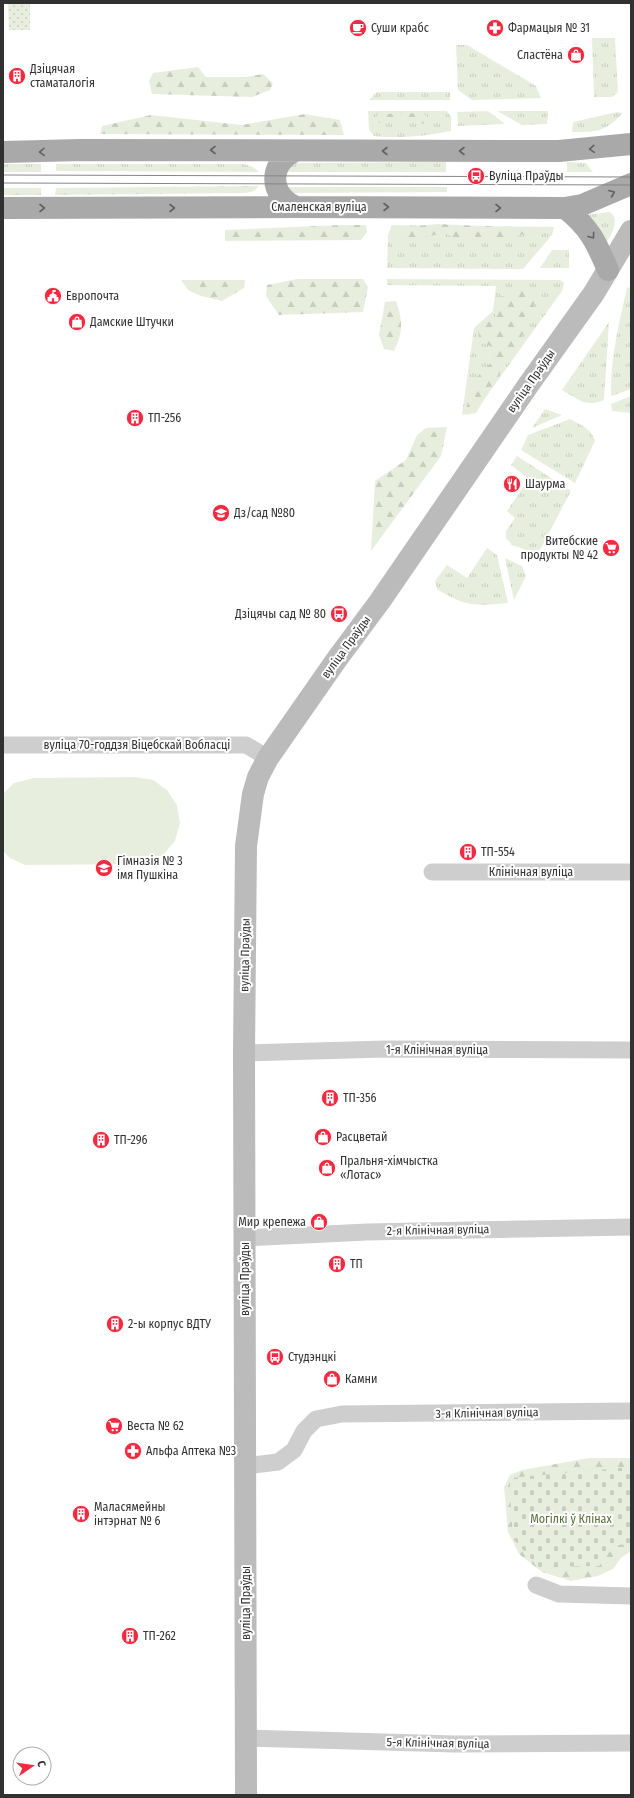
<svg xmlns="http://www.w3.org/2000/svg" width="634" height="1798" font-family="'Fira Sans Condensed',sans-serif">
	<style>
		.grass { fill: url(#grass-tufts) }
		.forest { fill: url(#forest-firs) }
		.cemetery { fill: url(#cemetery-stones) }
		.park { fill: url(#park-dots) }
		.pitch { fill: #e8eede }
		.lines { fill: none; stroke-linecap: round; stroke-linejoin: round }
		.street { stroke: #cecece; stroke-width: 17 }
		.secondary { stroke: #bbb; stroke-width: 22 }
		.primary { stroke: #a9a9a9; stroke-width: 22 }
		.tram { stroke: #868686; stroke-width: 1 }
		.oneway { stroke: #616161 }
		.labels { text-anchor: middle; stroke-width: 4; stroke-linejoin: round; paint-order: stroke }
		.poi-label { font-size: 12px; fill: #313131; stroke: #fff; text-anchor: start }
		.street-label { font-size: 12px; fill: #313131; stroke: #fff }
		.park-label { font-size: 12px; fill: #56713a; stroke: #fff }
	</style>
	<defs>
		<pattern id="grass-tufts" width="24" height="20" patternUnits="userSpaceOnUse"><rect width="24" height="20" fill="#e8eede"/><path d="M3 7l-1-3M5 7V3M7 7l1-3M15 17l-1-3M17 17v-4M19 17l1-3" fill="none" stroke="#c7cdbf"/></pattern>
		<pattern id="forest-firs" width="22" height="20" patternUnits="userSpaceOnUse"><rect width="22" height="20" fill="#e8eede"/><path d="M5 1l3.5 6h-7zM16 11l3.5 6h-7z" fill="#c7cdbf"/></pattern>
		<pattern id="cemetery-stones" width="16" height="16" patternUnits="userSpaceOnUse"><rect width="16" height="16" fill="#e8eede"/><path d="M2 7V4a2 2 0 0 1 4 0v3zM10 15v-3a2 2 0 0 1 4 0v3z" fill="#c7cdbf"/></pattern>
		<pattern id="park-dots" width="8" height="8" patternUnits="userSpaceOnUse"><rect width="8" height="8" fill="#e8eede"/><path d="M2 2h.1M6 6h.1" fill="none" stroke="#c7cdbf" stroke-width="1.8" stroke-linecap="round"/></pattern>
	</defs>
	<rect width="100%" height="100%" fill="#fff"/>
	<path class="grass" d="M 592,38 L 615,38 L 618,92 L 612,97 L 594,97 Z
		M 456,45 L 467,45 L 536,86 L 541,98 L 472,100 L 458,90 Z
		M 377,92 L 450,92 L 450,100 L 369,100 Z
		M 368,111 L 447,111 L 451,117 L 451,131 C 425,136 400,139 374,136 L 369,130 Z
		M 488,111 L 505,124 L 458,126 L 457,112 Z
		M 497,111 L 548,111 L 547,124 L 522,125 Z
		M 617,112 L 623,113 C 605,132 598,132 572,132 L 573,122 Z
		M 446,162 L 446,172 L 283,172 L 295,163 Z
		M 567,162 L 586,163 L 593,172 L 567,172 Z
		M 3,164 L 41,164 L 41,172 L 3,172 Z
		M 56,164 L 244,164 L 253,167 L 259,172 L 56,171 Z
		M 259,186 L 254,191 L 246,193 L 55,195 L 56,188 Z
		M 285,187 L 447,187 L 447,192 L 291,193 Z
		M 3,188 L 41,188 L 41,195 L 3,195 Z
		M 609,212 C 622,218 610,236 606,244 L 586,215 Z
		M 392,225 L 554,227 L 552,235 L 523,269 L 387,268 L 388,235 Z
		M 552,250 L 569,250 L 569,268 L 540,268 Z
		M 387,279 L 560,280 L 564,283 L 562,291 L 476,411 L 462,415 L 474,328 L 493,311 L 496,286 L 387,285 Z
		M 631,287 L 631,389 L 611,396 C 610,360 619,323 627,288 Z
		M 609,322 L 604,400 C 586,408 578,399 562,390 Z
		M 631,396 L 631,413 L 612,411 L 611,404 Z
		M 545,409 L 562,415 L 532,428 Z
		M 570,419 C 582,425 591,429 595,441 L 575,483 L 521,450 L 528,435 Z
		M 517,456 L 571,491 L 540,550 L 532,552 L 512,545 L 506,538 L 506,531 L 515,518 L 507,511 L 529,479 L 511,465 Z
		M 487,548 L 497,555 L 508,603 C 474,606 466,607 437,589 L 435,581 L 447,565 L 467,578 Z
		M 505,558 L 522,566 L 526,576 L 514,600 Z"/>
	<path class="forest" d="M 198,67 L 206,77 L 246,77 L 263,74 L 273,83 L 270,90 L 252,97 L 152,94 L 149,81 L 153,73 Z
		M 424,113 L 427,118 L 423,124 L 395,120 L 380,123 L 375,120 L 378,114 Z
		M 305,114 L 340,120 L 344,135 L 100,134 L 102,126 L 151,115 L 241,125 Z
		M 438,224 L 525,228 L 524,234 L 497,239 L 456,239 L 445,233 L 403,241 L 394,233 L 395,228 Z
		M 342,225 L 366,225 L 367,232 L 361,240 L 225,241 L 225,230 Z
		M 297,279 L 363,279 L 368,287 L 363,312 L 279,315 L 266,296 L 267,285 Z
		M 181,280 L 245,280 L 244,288 L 222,301 L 201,296 L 188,290 Z
		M 519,289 L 537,289 L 532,319 L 476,413 L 465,415 L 472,382 L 495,359 L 492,347 L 479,341 L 478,324 L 494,321 L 500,297 Z
		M 396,301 C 403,320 403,333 394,351 L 384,349 L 379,335 L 385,302 Z
		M 447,427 L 441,456 L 371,551 L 375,481 L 406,460 L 417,435 L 426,428 Z
		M 589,1458 L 631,1458 L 631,1551 L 621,1558 L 613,1569 L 598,1576 L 571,1581 L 542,1572 L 519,1554 L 508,1532 L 504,1487 L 510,1475 L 522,1470 Z"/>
	<path class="cemetery" d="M 631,1467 L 631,1543 L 613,1546 L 599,1566 L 539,1567 L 513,1539 L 509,1478 Z"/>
	<path class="park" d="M 8,3 L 30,3 L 30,30 L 9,30 Z"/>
	<path class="pitch" d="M 135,777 L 153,780 L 167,790 L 177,805 L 180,823 L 175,841 L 163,855 L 144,864 L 25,865 L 10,858 L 3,851 L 3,794 L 14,783 L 34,778 Z"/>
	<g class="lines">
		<path class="street" d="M 3,745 L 246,745 L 268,758
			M 432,872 L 631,872
			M 244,1053 L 385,1049 L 631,1050
			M 245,1238 L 367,1232 L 631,1227
			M 245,1466 L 278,1462 L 294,1450 L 304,1431 L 316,1419 L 342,1414 L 631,1411
			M 536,1585 L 559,1594 L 631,1596
			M 246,1738 L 454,1744 L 631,1743"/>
		<path class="secondary" d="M 246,1795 L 244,1053 L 246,846 L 253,794 L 258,777 L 268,758 L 337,659 L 380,601 L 529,384 L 594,293 L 631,231"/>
		<path class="primary" d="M 295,151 C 268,164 269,195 296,207
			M 3,152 L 81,150 L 559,151 L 631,144
			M 3,208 L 296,207 L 565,208 L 582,205 L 631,184
			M 565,208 C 590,228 596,242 608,270"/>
		<path class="tram" d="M 3,175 L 631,177
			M 3,183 L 631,185"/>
	</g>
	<defs><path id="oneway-chevron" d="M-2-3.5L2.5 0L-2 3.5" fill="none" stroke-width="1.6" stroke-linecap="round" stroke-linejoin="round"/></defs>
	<g class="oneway">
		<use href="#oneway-chevron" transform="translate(592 149) rotate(176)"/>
		<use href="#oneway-chevron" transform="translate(213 150) rotate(-180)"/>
		<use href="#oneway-chevron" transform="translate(385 151) rotate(180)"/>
		<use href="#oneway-chevron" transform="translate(462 151) rotate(180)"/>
		<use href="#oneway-chevron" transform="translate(42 152) rotate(179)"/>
		<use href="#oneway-chevron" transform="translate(612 193) rotate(-23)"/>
		<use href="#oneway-chevron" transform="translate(386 207)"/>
		<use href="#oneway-chevron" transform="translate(42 208)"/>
		<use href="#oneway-chevron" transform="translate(172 208)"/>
		<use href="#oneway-chevron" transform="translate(498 208)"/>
		<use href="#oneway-chevron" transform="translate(592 236) rotate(54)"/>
	</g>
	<defs>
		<symbol id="cafe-disc" viewBox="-11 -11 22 22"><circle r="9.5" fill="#f12a41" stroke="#fff"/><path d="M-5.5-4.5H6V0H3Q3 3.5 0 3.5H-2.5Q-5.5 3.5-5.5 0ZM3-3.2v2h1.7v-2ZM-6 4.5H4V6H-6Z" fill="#fff"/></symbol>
		<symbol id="pharmacy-disc" viewBox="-11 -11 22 22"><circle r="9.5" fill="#f12a41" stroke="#fff"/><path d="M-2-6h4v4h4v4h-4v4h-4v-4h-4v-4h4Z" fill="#fff"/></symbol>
		<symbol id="shop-disc" viewBox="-11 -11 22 22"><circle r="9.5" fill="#f12a41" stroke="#fff"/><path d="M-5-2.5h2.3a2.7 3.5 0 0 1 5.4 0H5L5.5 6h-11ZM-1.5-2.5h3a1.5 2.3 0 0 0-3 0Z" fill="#fff"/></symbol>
		<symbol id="building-disc" viewBox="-11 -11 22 22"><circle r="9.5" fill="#f12a41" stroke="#fff"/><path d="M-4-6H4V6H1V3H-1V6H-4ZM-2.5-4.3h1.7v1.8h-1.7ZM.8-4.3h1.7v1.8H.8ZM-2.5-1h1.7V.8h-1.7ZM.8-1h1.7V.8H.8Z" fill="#fff"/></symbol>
		<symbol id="bus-disc" viewBox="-11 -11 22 22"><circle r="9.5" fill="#f12a41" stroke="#fff"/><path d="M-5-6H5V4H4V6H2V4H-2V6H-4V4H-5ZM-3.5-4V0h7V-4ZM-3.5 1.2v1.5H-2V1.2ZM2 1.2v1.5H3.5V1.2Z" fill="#fff"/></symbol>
		<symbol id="civic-disc" viewBox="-11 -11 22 22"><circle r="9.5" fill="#f12a41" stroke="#fff"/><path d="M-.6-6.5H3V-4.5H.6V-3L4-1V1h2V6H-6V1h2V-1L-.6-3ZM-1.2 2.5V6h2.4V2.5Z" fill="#fff"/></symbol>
		<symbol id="restaurant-disc" viewBox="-11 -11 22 22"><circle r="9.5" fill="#f12a41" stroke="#fff"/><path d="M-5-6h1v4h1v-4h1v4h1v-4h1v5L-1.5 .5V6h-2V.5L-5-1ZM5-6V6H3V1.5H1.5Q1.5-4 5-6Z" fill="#fff"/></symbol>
		<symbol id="school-disc" viewBox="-11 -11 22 22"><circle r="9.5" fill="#f12a41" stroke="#fff"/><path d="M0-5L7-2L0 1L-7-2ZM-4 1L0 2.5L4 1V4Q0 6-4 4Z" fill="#fff"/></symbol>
		<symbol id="supermarket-disc" viewBox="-11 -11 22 22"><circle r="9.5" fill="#f12a41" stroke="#fff"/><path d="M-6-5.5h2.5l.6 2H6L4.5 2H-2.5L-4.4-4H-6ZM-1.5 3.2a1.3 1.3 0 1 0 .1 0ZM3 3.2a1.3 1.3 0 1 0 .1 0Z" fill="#fff"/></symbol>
	</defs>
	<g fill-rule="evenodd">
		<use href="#cafe-disc" x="348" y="18" width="20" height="20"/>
		<use href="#pharmacy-disc" x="485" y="18" width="20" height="20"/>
		<use href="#shop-disc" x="566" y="45" width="20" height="20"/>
		<use href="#building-disc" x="7" y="66" width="20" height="20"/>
		<use href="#bus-disc" x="466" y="166" width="20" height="20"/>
		<use href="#civic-disc" x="43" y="286" width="20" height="20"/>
		<use href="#shop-disc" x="67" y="312" width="20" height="20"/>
		<use href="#building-disc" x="125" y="408" width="20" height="20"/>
		<use href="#restaurant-disc" x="502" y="474" width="20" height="20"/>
		<use href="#school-disc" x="211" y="503" width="20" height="20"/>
		<use href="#supermarket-disc" x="601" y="538" width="20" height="20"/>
		<use href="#bus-disc" x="329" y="604" width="20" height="20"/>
		<use href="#building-disc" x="458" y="842" width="20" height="20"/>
		<use href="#school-disc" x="94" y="858" width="20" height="20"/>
		<use href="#building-disc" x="320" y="1088" width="20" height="20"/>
		<use href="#shop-disc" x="313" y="1127" width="20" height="20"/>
		<use href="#building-disc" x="91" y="1130" width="20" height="20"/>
		<use href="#shop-disc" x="317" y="1158" width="20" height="20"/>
		<use href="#shop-disc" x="309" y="1212" width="20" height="20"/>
		<use href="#building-disc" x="327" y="1254" width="20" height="20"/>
		<use href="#building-disc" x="105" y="1314" width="20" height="20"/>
		<use href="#bus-disc" x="265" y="1347" width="20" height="20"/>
		<use href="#shop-disc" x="322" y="1369" width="20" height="20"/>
		<use href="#supermarket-disc" x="104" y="1416" width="20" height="20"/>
		<use href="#pharmacy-disc" x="123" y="1441" width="20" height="20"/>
		<use href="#building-disc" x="71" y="1504" width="20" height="20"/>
		<use href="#building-disc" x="120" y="1626" width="20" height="20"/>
	</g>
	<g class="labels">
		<g class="poi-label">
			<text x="371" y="32">Суши крабс</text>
			<text x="508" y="32">Фармацыя № 31</text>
			<text x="563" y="59" text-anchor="end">Сластёна</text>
			<text x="30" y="73">Дзіцячая<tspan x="30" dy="14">стаматалогія</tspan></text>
			<text x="489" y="180">Вуліца Праўды</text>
			<text x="66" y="300">Европочта</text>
			<text x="90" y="326">Дамские Штучки</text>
			<text x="148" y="422">ТП-256</text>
			<text x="525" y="488">Шаурма</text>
			<text x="234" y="517">Дз/сад №80</text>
			<text x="598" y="545" text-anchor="end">Витебские<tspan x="598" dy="14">продукты № 42</tspan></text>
			<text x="326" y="618" text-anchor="end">Дзіцячы сад № 80</text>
			<text x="481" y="856">ТП-554</text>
			<text x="117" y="865">Гімназія № 3<tspan x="117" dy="14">імя Пушкіна</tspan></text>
			<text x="343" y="1102">ТП-356</text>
			<text x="336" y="1141">Расцветай</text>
			<text x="114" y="1144">ТП-296</text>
			<text x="340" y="1165">Пральня-хімчыстка<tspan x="340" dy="14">«Лотас»</tspan></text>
			<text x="306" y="1226" text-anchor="end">Мир крепежа</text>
			<text x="350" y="1268">ТП</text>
			<text x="128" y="1328">2-ы корпус ВДТУ</text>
			<text x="288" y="1361">Студэнцкі</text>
			<text x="345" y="1383">Камни</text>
			<text x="127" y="1430">Веста № 62</text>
			<text x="146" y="1455">Альфа Аптека №3</text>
			<text x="94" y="1511">Маласямейны<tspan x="94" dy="14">інтэрнат № 6</tspan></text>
			<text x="143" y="1640">ТП-262</text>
		</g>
		<g class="street-label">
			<text x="319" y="211">Смаленская вуліца</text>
			<text transform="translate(531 381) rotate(-55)" y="4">вуліца Праўды</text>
			<text transform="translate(346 647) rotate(-54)" y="4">вуліца Праўды</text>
			<text x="137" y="749">вуліца 70-годдзя Віцебскай Вобласці</text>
			<text x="531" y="876">Клінічная вуліца</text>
			<text transform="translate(245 955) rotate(-89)" y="4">вуліца Праўды</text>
			<text x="437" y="1054">1-я Клінічная вуліца</text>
			<text transform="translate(438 1230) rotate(-1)" y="4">2-я Клінічная вуліца</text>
			<text transform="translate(245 1279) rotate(-90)" y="4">вуліца Праўды</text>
			<text transform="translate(487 1413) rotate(-1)" y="4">3-я Клінічная вуліца</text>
			<text transform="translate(246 1603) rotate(-90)" y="4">вуліца Праўды</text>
			<text transform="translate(438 1743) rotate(1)" y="4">5-я Клінічная вуліца</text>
		</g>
		<g class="park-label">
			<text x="571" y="1523">Могілкі ў Клінах</text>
		</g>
	</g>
	<rect width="634" height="1798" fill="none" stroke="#313131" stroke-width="8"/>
	<g transform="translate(32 1766) rotate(77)"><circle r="19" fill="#ffffff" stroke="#adadad"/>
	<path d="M0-3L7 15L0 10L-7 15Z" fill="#f12a41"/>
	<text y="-6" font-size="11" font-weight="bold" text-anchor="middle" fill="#313131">С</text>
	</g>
</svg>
